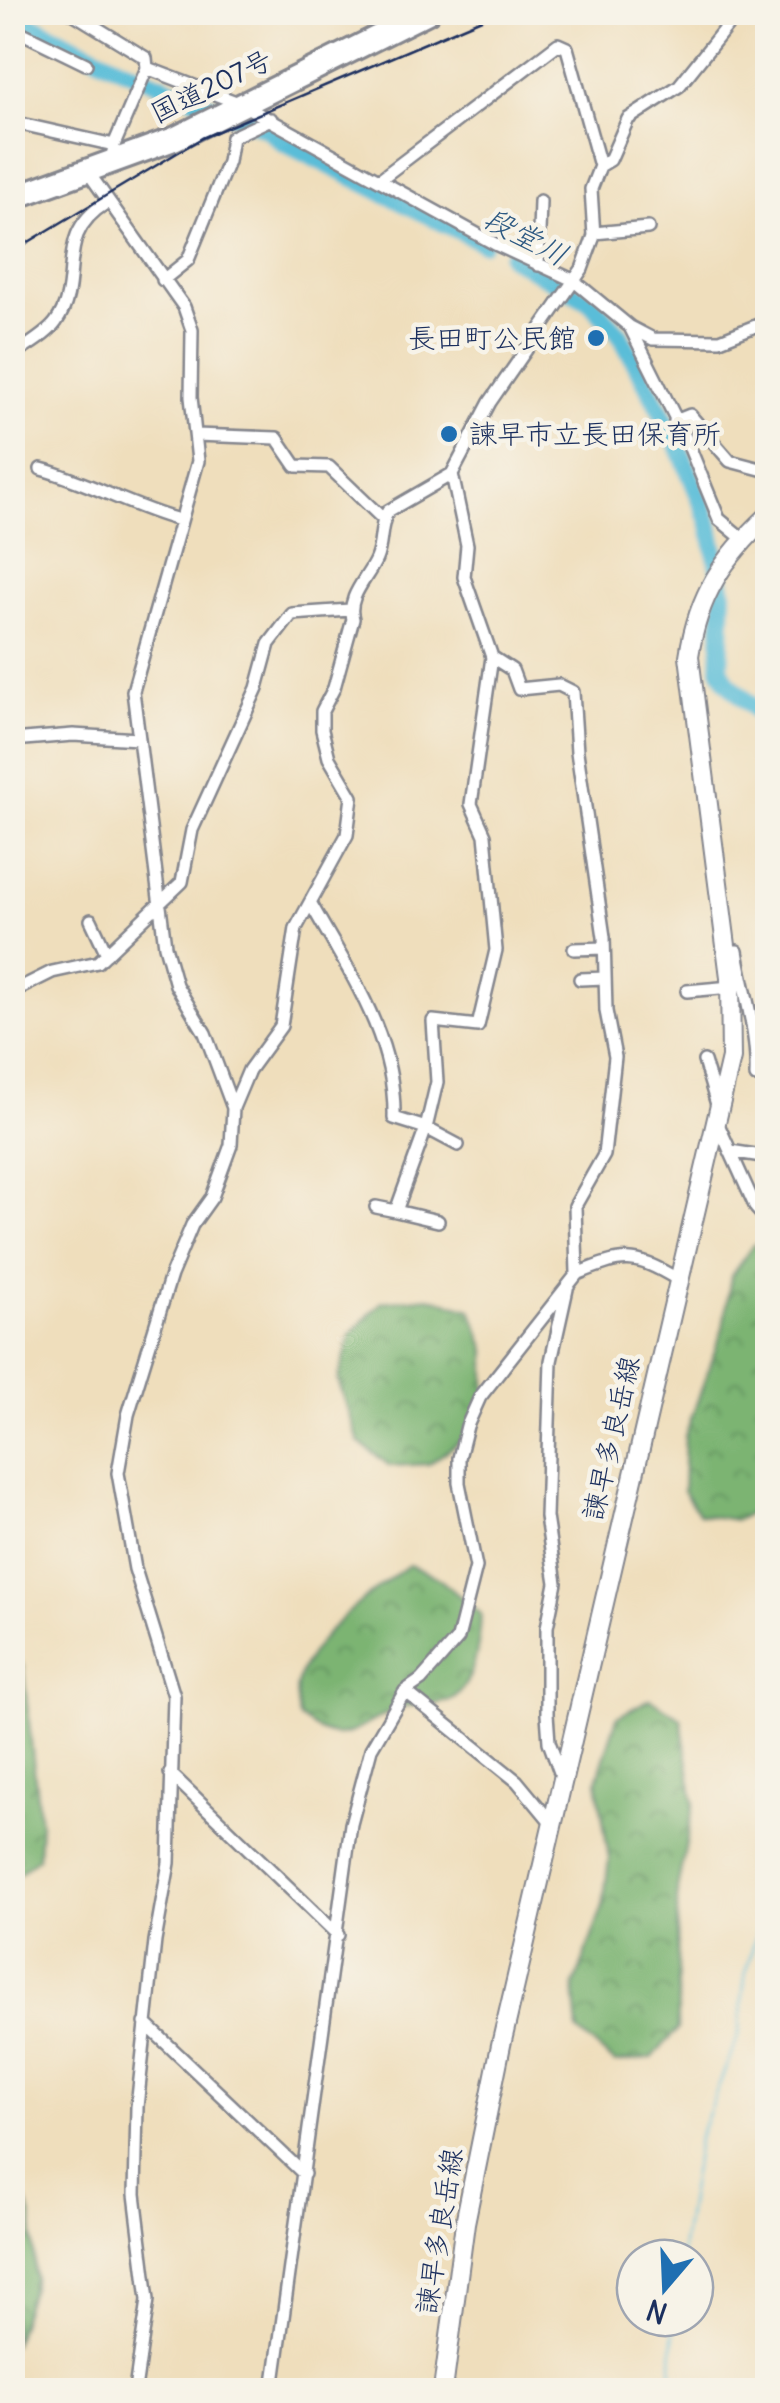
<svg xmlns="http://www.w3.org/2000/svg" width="780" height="2403" font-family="Delius,'Klee One',sans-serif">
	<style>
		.forest { fill: url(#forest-crowns); stroke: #4b7268; stroke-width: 2.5 }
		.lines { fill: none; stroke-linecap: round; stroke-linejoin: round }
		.stream { stroke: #5abdd8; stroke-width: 2.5 }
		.river { stroke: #5abdd8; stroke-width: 18 }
		.street-casing { stroke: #85868d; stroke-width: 16 }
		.secondary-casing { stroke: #85868d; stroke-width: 22 }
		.highway-casing { stroke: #85868d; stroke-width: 28 }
		.street { stroke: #fff; stroke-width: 11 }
		.secondary { stroke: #fff; stroke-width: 18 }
		.highway { stroke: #fff; stroke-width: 22 }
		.rail { stroke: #1b2f5e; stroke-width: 2.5 }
		.poi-dot { fill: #1f6fb2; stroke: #f7f3e8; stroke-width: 4 }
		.labels { text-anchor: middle; stroke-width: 9; stroke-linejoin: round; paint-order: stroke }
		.street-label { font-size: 28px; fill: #1b2f5e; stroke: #f7f3e8 }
		.poi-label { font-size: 28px; fill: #1b2f5e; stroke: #f7f3e8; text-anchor: end }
		.water-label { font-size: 30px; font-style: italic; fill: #2e5a83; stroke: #f7f3e8 }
	</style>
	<defs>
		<pattern id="forest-crowns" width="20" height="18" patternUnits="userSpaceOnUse" patternTransform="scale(2.5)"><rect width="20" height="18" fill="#7bb472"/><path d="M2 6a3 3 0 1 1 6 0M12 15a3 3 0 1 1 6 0" fill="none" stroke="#649361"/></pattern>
	</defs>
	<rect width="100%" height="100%" fill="#f7f3e8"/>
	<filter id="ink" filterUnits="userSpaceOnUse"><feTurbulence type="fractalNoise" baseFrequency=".01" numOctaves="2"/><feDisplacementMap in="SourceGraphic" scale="20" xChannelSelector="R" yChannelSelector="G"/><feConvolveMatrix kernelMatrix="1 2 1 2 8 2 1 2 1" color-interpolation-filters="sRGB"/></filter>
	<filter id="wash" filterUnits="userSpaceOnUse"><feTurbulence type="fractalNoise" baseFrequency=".0048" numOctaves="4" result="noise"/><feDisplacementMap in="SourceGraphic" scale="40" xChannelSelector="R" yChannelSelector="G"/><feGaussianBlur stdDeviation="2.25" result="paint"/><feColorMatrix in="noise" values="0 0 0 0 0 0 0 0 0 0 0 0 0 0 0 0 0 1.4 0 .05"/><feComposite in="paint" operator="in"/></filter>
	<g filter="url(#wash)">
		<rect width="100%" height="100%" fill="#efdebc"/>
		<path class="forest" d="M 753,1245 L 767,1245 L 767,1507 L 735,1520 L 699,1514 L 683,1491 L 685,1436 L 723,1328 L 731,1276 Z
			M 429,1297 L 471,1309 L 486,1350 L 486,1395 L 466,1437 L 429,1464 L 390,1466 L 359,1442 L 338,1380 L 351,1334 L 382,1302 Z
			M 409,1565 L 437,1577 L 481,1614 C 480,1639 476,1678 456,1696 C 442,1708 420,1702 403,1707 C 356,1722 347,1756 299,1717 C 298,1707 295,1694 297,1685 C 306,1639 374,1590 409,1565 Z
			M 12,1644 L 23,1667 L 40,1824 L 38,1858 L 15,1877 Z
			M 650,1699 L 681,1718 L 694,1803 L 677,1889 L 678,2029 L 652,2058 L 615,2063 L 578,2031 L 574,1987 L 603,1906 L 609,1859 L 597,1780 L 617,1717 Z
			M 12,2165 L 32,2217 L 35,2277 L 13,2346 Z"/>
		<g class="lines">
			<path class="stream" d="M 680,2258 L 698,2139 L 739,2034 L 745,1976 L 768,1891
				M 671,2390 L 674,2318"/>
			<path class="river" d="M 12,15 L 119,67 L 267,129 L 282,142 L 483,243
				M 511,257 L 591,303 L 619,333 L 675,438 L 709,521 L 723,592 L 720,668 L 727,682 L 768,722"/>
		</g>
	</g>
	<g filter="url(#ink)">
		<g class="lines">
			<defs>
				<path id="street" d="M 71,12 L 146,58 L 147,68 L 114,145 L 111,164
					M 12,28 L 86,64
					M 147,68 L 241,104 L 495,244 L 573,280 L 630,327 L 653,339 L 720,340 L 768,321
					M 12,122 L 114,145
					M 88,172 L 184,307 L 192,330 L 191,397 L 198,461 L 133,691 L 165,946 L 176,985 L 205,1033 L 233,1108 L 231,1145 L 212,1197 L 192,1225 L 171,1275 L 128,1415 L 118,1473 L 135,1569 L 174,1696 L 169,1863 L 155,1941 L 137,2107 L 135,2194 L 148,2300 L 135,2390
					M 379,180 L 558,44 L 567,48 L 600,166
					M 594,233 L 648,228
					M 538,265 L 540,201
					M 163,280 L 188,260 L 228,162 L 232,137 L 271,119
					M 630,327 L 687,441 L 719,519 L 743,539
					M 12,357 C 25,346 46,336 56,322 C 85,281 52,236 106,203
					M 675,421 L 690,415 L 730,461 L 768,471
					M 196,435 L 277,438 L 296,466 L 329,467 L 383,519
					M 41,469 C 89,482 131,507 179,520
					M 12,740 L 73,735 L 138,739
					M 311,904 C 349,972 396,1038 394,1118 L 426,1128 L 437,1082 L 433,1021 L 478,1026 L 496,950 L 485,835 L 471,804 L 492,657 L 464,577 L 467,545 L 452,474
					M 91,920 L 107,954
					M 574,949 L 604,948
					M 727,951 L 737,951 C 744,994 758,1033 756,1076
					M 580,979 L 605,978
					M 687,991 L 731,987
					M 12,992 L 52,972 L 98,962 L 182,882 L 192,830 L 257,688 L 269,644 L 292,614 L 350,610
					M 704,1061 L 718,1108
					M 233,1108 L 249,1070 L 281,1026 L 296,928 L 347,835 L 352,797 L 329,758 L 322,730 L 322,711 L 334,688 L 353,619 C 346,597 368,578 376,559 C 383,543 379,525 388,511 L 452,474 L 490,402 L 582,269 L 594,236 L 591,189 L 600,166 L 610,160 L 628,119 L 679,86 L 738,12
					M 717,1122 L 756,1208 L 768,1221
					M 730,1151 L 768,1157
					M 376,1207 L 396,1211 L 426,1128 L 458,1145
					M 396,1211 L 438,1221
					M 577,1274 C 623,1255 634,1253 677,1279
					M 405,1691 L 517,1781 L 551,1822
					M 170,1773 L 338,1935
					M 561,1775 L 549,1742 L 547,1714 L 547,1627 L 556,1583 L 546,1517 L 551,1361 L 567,1289
					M 145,2023 L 304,2174
					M 273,2390 L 351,1824 L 371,1749 L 405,1691 L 421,1680 L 458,1638 L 476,1567 L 459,1483 L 459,1458 L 467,1426 L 480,1397 L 577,1274 L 575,1206 L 604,1155 L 615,1057 L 606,1011 L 604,937 L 577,752 L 573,692 L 559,685 L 519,689 L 512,670 L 492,657"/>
				<path id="secondary" d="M 443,2390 L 465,2223 L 501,2045 L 731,1058 L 730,977 L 689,656 C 698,595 723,558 768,516"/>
				<path id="highway" d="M 12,198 L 174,139 L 428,12"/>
			</defs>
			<use href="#street" class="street-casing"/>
			<use href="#secondary" class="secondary-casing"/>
			<use href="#highway" class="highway-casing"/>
			<use href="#street" class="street"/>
			<use href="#secondary" class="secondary"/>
			<use href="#highway" class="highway"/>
			<path class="rail" d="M 12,252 L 202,138 L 498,12"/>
		</g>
	</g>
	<g class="poi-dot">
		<circle cx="596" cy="338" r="10"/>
		<circle cx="449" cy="434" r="10"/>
	</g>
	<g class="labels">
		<g class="street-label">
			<text transform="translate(211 86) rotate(-26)" y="10">国道207号</text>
			<text transform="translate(611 1438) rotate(-77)" y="10">諫早多良岳線</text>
			<text transform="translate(439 2231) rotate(-81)" y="10">諫早多良岳線</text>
		</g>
		<g class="poi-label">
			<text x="576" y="348">長田町公民館</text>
			<text x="469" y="444" text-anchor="start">諫早市立長田保育所</text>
		</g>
		<g class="water-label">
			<text transform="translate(526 237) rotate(28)" y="10">段堂川</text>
		</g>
	</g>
	<rect width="780" height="2403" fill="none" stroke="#f7f3e8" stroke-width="50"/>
	<g transform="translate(665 2288) rotate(199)"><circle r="48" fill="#f7f3e8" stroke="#9fa5b1" stroke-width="2.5"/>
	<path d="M0-8L18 38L0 25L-18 38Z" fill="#1f6fb2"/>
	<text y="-15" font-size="28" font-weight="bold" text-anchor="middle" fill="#1b2f5e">N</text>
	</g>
</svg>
